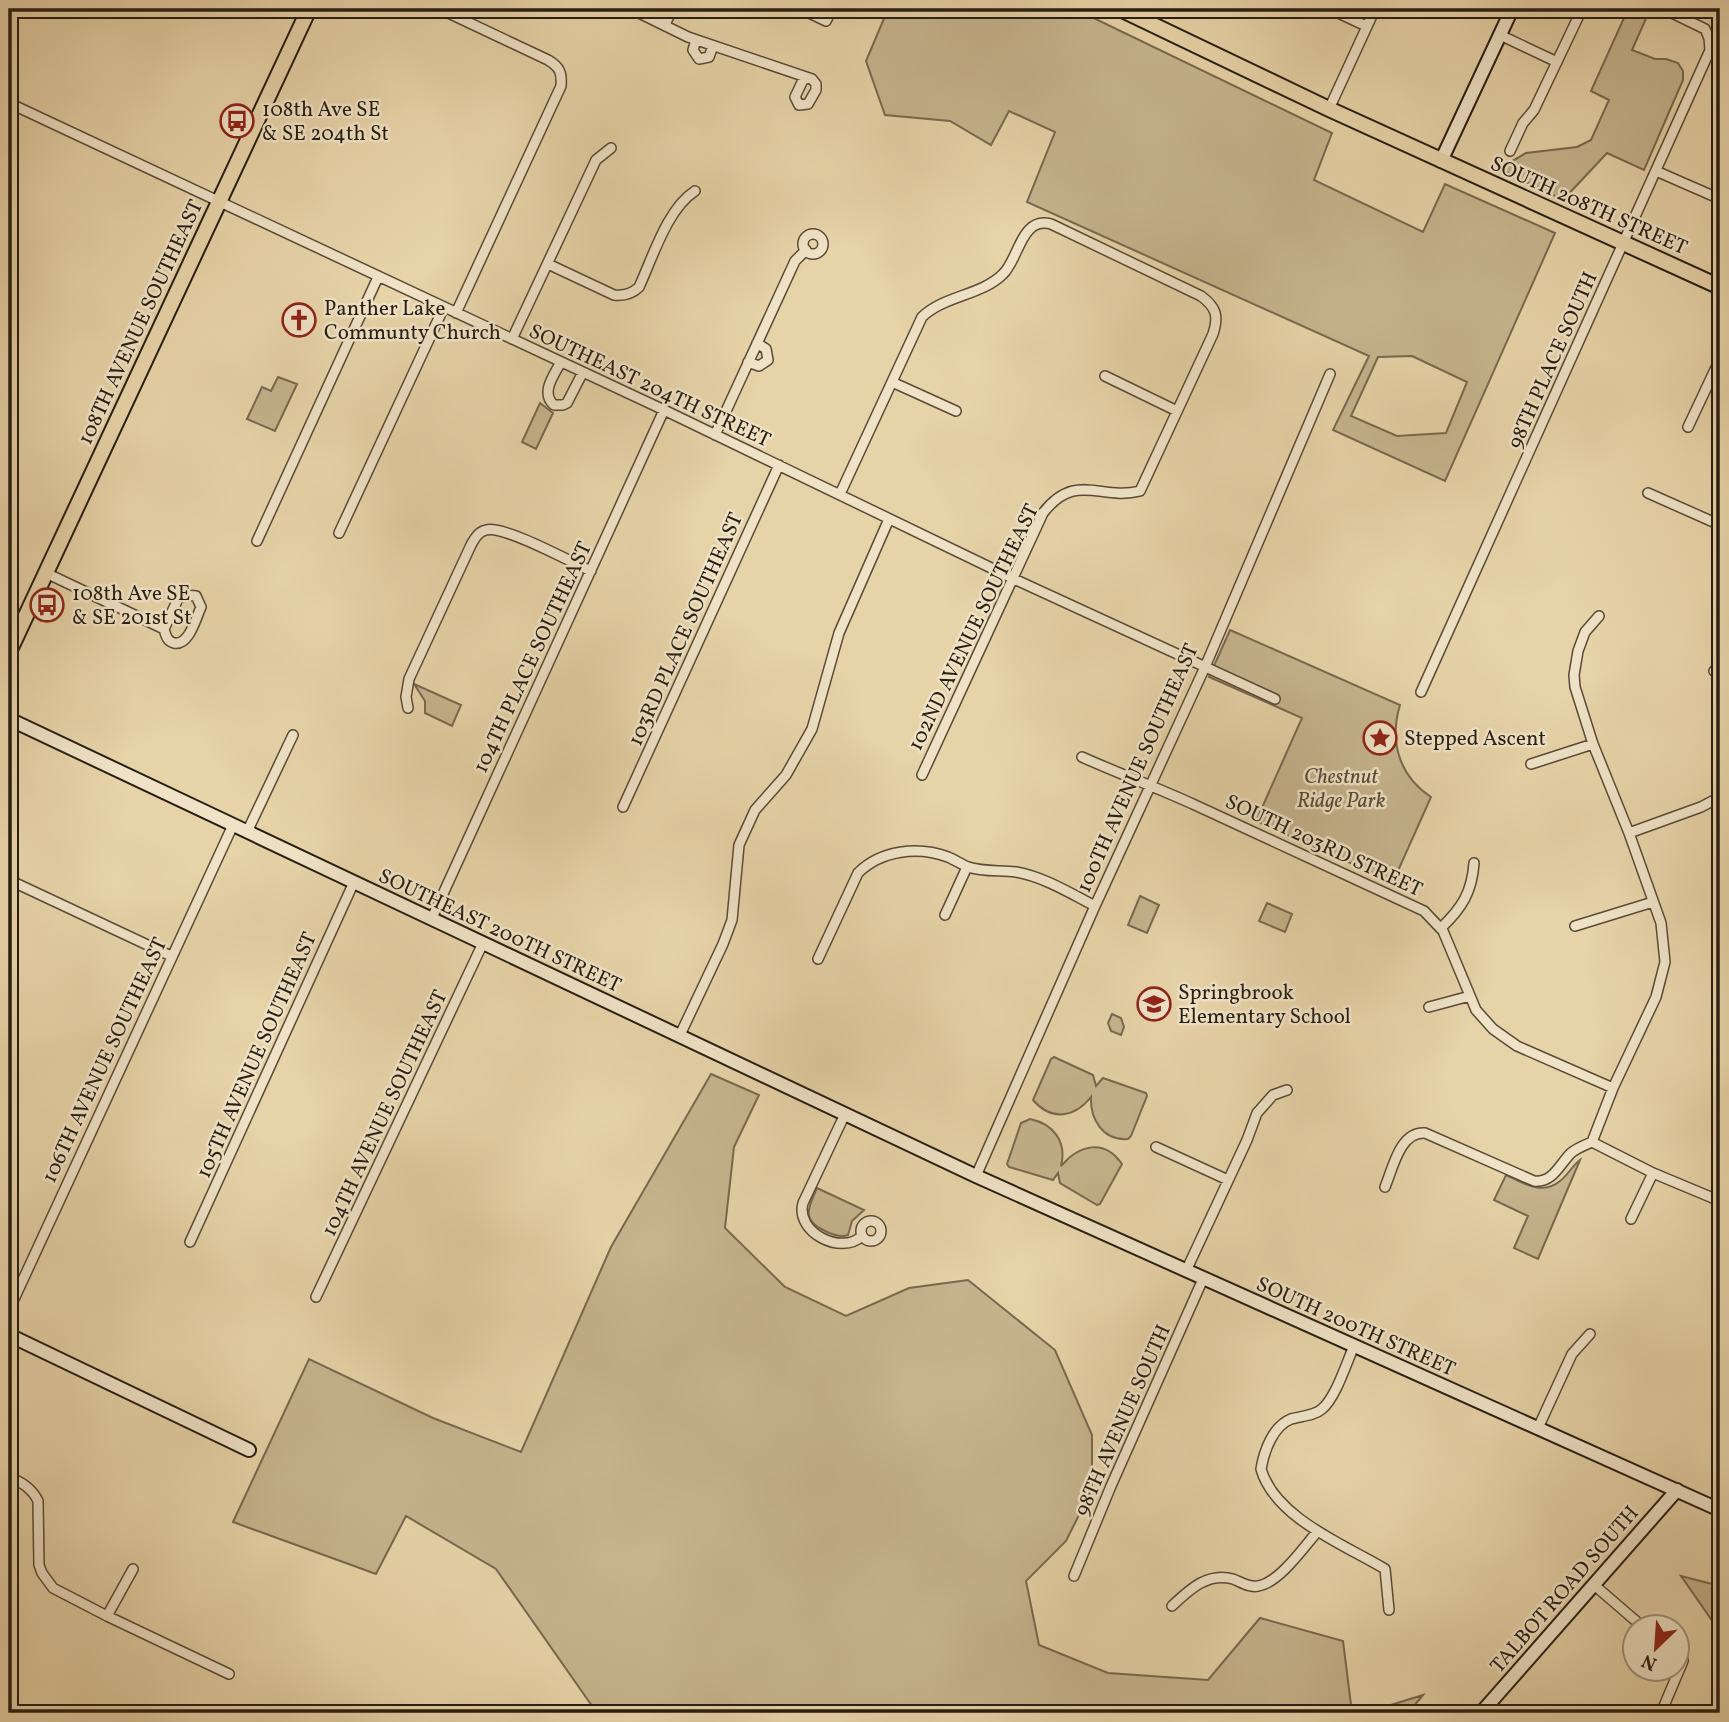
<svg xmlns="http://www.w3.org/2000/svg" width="1729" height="1722" font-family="Vollkorn,serif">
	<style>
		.green { fill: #c6b48e; stroke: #766950; stroke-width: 2; fill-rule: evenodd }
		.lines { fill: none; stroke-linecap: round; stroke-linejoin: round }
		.street-casing { stroke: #574b38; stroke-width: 12 }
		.secondary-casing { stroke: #271e12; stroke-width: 16 }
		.primary-casing { stroke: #271e12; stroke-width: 18 }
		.street { stroke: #efe2c6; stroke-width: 9 }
		.secondary { stroke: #efe2c6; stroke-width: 12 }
		.primary { stroke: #e7d3a8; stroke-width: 14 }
		.labels { text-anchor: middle; stroke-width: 5; stroke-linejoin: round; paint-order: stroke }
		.poi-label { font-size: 21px; fill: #271e12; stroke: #efe2c6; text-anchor: start }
		.street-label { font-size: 21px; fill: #271e12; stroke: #efe2c6 }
		.park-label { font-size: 21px; font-style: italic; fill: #574b37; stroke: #efe2c6 }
	</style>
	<rect width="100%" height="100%" fill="#e7d3a8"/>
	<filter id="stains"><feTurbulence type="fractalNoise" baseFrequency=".00286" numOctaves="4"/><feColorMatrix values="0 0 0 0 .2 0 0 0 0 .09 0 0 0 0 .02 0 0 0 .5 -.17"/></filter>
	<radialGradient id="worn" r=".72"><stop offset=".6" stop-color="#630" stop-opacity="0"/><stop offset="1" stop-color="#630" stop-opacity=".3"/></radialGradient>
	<path class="green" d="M 888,9 L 1075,9 L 1332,133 L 1314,180 L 1423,232 L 1445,184 L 1555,233 L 1445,481 L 1333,430 L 1369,356 L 1027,202 L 1055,132 L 1009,111 L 991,145 L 950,121 L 885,115 L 866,61 ZM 1412,356 L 1467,382 L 1446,433 L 1397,436 L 1351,416 L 1378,357 Z
		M 1628,9 L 1635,9 L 1648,14 L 1632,50 L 1655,59 L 1666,59 L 1678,63 L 1683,71 L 1683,80 L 1644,170 L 1607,153 L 1563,200 L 1499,169 L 1526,153 L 1577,147 L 1591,140 L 1609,100 L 1591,91 Z
		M 278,377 L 297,384 L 275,431 L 247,419 L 262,387 L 271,391 Z
		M 540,403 L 553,413 L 536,449 L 522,442 Z
		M 1230,630 L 1400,705 C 1389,741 1399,776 1431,797 L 1393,882 L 1256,821 L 1302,718 L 1209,677 Z
		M 414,684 L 461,705 L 452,726 L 425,713 L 425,701 Z
		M 1140,896 L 1159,905 L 1147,933 L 1128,925 Z
		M 1267,903 L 1292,914 L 1285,932 L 1259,921 Z
		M 1112,1014 L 1121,1018 L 1124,1027 L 1121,1035 L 1111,1031 L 1108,1023 Z
		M 1054,1057 L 1093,1075 L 1096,1086 L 1103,1078 L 1146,1093 L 1147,1096 L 1131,1136 L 1128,1139 C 1102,1141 1090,1118 1091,1097 C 1075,1117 1052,1122 1033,1100 L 1051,1059 Z
		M 711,1074 L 759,1095 L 734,1147 L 725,1228 L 785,1287 L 846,1316 L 909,1288 L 968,1280 L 1055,1350 L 1092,1435 L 1092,1489 L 1066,1541 L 1026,1581 L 1039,1645 L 1108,1673 L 1208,1680 L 1260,1618 L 1343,1641 L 1352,1713 L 597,1713 L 496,1569 L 406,1516 L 376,1574 L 233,1522 L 309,1359 L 433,1418 L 521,1452 L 611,1247 Z
		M 1030,1119 C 1054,1124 1067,1142 1061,1166 C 1079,1145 1104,1138 1122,1164 L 1100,1204 L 1097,1205 L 1060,1183 L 1058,1173 L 1053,1180 L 1009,1167 L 1007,1164 L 1021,1123 Z
		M 1580,1160 L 1538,1259 L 1514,1248 L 1528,1216 L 1494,1200 L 1506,1175 C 1523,1183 1542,1196 1560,1181 C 1568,1175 1572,1166 1580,1160 Z
		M 817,1188 L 864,1210 L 852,1221 L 848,1235 C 838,1239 812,1228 809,1216 C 807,1207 814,1196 817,1188 Z
		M 1681,1576 L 1720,1586 L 1720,1632 Z
		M 1423,1695 L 1408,1713 L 1365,1713 Z"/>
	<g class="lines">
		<defs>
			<path id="street" d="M 440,9 L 548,60 C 560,67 562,73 561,86 L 456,313
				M 631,9 L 688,37 L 812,79 L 816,84 L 816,90 L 808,104 L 799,105 L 795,97 L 803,80 L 809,78
				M 801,9 L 826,21 L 832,9
				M 1330,9 L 1366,26
				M 9,10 L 9,9
				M 665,25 L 672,9
				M 1500,35 L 1557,62
				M 696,40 L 693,50 L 699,59 L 709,57 L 713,46
				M 9,103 L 664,410 L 1012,578 L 1275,699
				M 1329,109 L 1375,9
				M 1510,151 L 1523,123 L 1534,110 L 1582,9
				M 1656,171 L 1720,199
				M803 244a10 10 0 1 1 20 0a10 10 0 1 1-20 0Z
				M 548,264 L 614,295 C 624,296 632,294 639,287 C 653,257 667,209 695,191
				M 512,339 L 596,160 L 611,148
				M 561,362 C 554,375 540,393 554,405 L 563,405 L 567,403 L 583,372
				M 748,362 L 759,366 L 768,360 L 766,349 L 757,343
				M 1105,376 L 1177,411
				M 892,382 L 956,411
				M 1688,427 L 1720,359
				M 715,435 L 795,261 L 806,250
				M 1648,493 L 1720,525
				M 840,494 L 922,317 C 945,295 981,296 1003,274 C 1019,259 1021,216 1051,224 L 1201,296 C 1216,307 1219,316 1213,334 L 1140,491 C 1100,501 1076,471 1043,513 L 922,775
				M 339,533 L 444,307
				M 257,541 L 378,277
				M 46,573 L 164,629 C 166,636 167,641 174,643 C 189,646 196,618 201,607 L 196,596 L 185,595 L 178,599 L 164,629
				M 1714,671 L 1720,670
				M 1421,692 L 1710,50 L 1709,38 L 1705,29 L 1664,9
				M 408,708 L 406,697 L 409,679 L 471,545 C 475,538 478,532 486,530 C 504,525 571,562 591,571
				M 1082,757 C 1120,774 1158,788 1195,805 C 1272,840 1347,876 1424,911 L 1443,931 L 1476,1010 L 1493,1029 L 1517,1046 L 1613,1088
				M 1531,764 L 1593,744
				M 623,807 L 779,465
				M 247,832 L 293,735
				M 1629,833 L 1701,807 L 1720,797
				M 9,880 L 171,956
				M 945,915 L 967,867
				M 432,918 L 664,410
				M 1575,926 L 1653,902
				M 1441,928 C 1462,908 1472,892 1474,863
				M 818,959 L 858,873 C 881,850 918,846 948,857 C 955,860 961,864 968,867 C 983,872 1000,870 1016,872 C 1044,877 1070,893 1095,906
				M 1429,1007 L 1470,996
				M 680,1035 L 723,944 L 732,920 L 739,845 L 755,810 L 786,775 L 812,729 L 839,633 L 889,519
				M 845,1114 L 803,1203 C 795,1232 841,1256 862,1236
				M 1592,1142 L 1613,1088 L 1656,997 L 1665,962 L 1661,923 L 1629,833 L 1593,744 L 1575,687 L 1574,675 L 1578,651 L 1585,632 L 1599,616
				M 1592,1142 L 1653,1173 L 1720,1201
				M 1156,1147 L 1228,1180
				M 976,1176 L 1095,906 L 1205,667 L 1330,374
				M 1385,1187 C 1393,1168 1400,1131 1425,1133 L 1534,1181 C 1553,1183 1559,1165 1571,1153 C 1577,1148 1585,1145 1592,1142
				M 1631,1219 L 1653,1173
				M861 1231a10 10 0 1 1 20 0a10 10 0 1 1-20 0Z
				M 190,1242 L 354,882
				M 1186,1271 L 1247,1140 L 1257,1113 L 1273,1095 L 1287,1090
				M 316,1297 L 483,943
				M 9,1310 L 233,825
				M 1354,1346 C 1346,1364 1336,1397 1322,1409 C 1314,1416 1301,1416 1291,1419 C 1273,1426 1264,1451 1261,1469 C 1275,1518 1345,1545 1385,1569 L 1389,1610
				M 1538,1428 L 1572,1354 L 1590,1334
				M 9,1477 C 21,1482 32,1488 38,1501 L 39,1565 L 42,1573 L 53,1588 L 107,1616 L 229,1674
				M 1074,1576 L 1111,1486 L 1203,1279
				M 1593,1584 L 1644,1628
				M 1172,1606 C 1189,1590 1207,1572 1233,1579 C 1241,1582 1249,1588 1258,1586 C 1279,1583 1304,1547 1317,1532
				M 107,1616 L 133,1569
				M 1661,1713 L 1683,1661 L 1676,1655"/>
			<path id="secondary" d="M 1441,161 L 1512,9
				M 9,719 L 976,1176 L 1720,1510
				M 9,1335 L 249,1450
				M 1481,1713 L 1677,1490"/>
			<path id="primary" d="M 1120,9 L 1329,109 L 1720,287
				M 9,652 L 309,9"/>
		</defs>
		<use href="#street" class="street-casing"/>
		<use href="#secondary" class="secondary-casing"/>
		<use href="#primary" class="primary-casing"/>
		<use href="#street" class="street"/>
		<use href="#secondary" class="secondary"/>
		<use href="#primary" class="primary"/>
	</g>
	<defs>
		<symbol id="bus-ring" viewBox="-11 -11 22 22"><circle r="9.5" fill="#efe2c6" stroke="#8f2418" stroke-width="1.5"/><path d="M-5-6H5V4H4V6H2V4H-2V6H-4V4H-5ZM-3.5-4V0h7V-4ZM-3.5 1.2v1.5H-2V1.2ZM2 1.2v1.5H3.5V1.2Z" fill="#8f2418"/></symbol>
		<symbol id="church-ring" viewBox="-11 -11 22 22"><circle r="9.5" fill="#efe2c6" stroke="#8f2418" stroke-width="1.5"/><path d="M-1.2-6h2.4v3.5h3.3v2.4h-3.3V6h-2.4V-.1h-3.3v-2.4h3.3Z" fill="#8f2418"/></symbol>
		<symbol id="sight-ring" viewBox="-11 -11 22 22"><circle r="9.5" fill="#efe2c6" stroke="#8f2418" stroke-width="1.5"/><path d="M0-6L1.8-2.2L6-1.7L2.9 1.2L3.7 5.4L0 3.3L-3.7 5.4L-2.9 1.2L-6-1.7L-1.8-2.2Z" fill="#8f2418"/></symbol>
		<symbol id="school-ring" viewBox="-11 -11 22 22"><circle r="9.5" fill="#efe2c6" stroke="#8f2418" stroke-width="1.5"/><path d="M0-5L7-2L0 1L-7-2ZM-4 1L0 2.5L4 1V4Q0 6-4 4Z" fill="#8f2418"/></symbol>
	</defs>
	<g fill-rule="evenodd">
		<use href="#bus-ring" x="218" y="102" width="38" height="38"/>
		<use href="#church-ring" x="280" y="301" width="38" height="38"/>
		<use href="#bus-ring" x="28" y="586" width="38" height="38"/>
		<use href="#sight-ring" x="1361" y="719" width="38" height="38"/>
		<use href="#school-ring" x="1135" y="985" width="38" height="38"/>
	</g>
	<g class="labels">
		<g class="poi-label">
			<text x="262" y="116">108th Ave SE<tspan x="262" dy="24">&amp; SE 204th St</tspan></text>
			<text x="324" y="315">Panther Lake<tspan x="324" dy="24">Communty Church</tspan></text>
			<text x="72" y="600">108th Ave SE<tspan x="72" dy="24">&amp; SE 201st St</tspan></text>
			<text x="1404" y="745">Stepped Ascent</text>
			<text x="1178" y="999">Springbrook<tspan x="1178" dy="24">Elementary School</tspan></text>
		</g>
		<g class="street-label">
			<text transform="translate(1589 205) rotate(24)" y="7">SOUTH 208TH STREET</text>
			<text transform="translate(140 322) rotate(-65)" y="7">108TH AVENUE SOUTHEAST</text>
			<text transform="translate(1552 360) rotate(-66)" y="7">98TH PLACE SOUTH</text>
			<text transform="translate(650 385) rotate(25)" y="7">SOUTHEAST 204TH STREET</text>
			<text transform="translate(973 627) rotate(-64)" y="7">102ND AVENUE SOUTHEAST</text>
			<text transform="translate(685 629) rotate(-66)" y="7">103RD PLACE SOUTHEAST</text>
			<text transform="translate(532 657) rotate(-65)" y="7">104TH PLACE SOUTHEAST</text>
			<text transform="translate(1137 768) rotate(-66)" y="7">100TH AVENUE SOUTHEAST</text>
			<text transform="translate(1324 845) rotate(25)" y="7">SOUTH 203RD STREET</text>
			<text transform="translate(500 930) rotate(25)" y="7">SOUTHEAST 200TH STREET</text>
			<text transform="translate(256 1055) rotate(-66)" y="7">105TH AVENUE SOUTHEAST</text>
			<text transform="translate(104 1060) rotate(-65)" y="7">106TH AVENUE SOUTHEAST</text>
			<text transform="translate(384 1113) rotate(-65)" y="7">104TH AVENUE SOUTHEAST</text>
			<text transform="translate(1356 1326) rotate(24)" y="7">SOUTH 200TH STREET</text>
			<text transform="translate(1122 1420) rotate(-66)" y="7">98TH AVENUE SOUTH</text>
			<text transform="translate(1564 1589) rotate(-49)" y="7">TALBOT ROAD SOUTH</text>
		</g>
		<g class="park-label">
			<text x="1341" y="783">Chestnut<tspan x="1341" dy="24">Ridge Park</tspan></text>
		</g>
	</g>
	<rect width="1729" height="1722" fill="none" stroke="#e7d3a8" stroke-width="35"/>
	<rect x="10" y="10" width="1708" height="1701" fill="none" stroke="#271e12" stroke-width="3.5"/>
	<rect x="18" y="18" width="1694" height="1687" fill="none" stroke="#271e12" stroke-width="2"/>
	<g transform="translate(1656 1648) rotate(205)"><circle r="33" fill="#efe2c6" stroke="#9f947e" stroke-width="2"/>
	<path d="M0-5L12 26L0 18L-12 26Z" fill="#8f2418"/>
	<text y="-10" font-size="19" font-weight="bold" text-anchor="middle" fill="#271e12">N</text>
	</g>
	<rect width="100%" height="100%" filter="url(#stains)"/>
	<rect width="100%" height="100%" fill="url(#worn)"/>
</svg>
